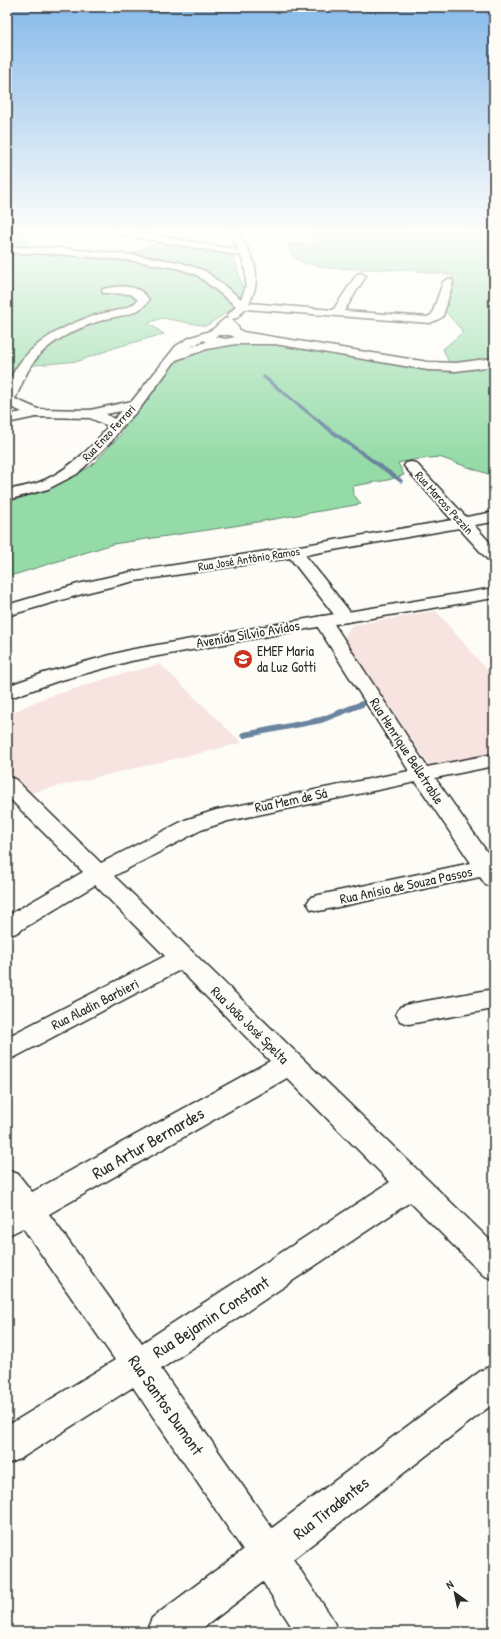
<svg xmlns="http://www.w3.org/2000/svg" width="501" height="1639" font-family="'Patrick Hand',sans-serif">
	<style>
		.built { fill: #f7e4e0 }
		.green { fill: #95dba8; stroke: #60836a }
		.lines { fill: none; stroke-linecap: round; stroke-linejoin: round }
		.stream-far1 { stroke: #6a849f; stroke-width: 3.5 }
		.stream { stroke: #6a849f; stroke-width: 6 }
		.minor-casing { stroke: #2b2b2b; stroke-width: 3 }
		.secondary-casing { stroke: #2b2b2b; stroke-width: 3 }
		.minor { fill: #fdfcf7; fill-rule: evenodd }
		.secondary { fill: #fdfcf7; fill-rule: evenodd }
		.labels { text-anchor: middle; stroke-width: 4; stroke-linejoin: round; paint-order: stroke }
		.far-street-label { font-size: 12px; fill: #2b2b2b; stroke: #fdfcf7 }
		.street-label { font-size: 14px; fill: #2b2b2b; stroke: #fdfcf7 }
		.poi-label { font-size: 14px; fill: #2b2b2b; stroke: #fdfcf7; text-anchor: start }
		.near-street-label { font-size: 17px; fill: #2b2b2b; stroke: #fdfcf7 }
	</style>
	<rect width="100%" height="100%" fill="#fdfcf7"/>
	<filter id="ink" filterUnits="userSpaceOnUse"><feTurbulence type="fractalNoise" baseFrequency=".025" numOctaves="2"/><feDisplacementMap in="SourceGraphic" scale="8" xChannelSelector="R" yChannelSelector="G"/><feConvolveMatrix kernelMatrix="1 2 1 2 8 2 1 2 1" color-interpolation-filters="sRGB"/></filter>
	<g filter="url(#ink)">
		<path class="built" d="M 436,611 L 494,678 L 494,753 L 430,766 L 343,639 L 352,625 Z
			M 160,664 L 242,743 L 30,793 L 7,769 L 7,715 L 39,700 L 111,677 Z"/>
		<path class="green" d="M 7,231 C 15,231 22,231 28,238 L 27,247 L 7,248 Z
			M 308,231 L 494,231 L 494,300 L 491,303 L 491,329 L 494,330 L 494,357 L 449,363 L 443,349 L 463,332 L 442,307 L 455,288 L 452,275 L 410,270 L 330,268 L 304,263 L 294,257 L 287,245 L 318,244 Z
			M 162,241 L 220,252 L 234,258 L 245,296 L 229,311 L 206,326 L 162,318 L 148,323 L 164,334 L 117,347 L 79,361 L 35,365 L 18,374 L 7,401 L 7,252 L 117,260 Z
			M 244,342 C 280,345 314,350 350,356 C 400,364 443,374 494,366 L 494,476 L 439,457 L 413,460 L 398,463 L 404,475 L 388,480 L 353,486 L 354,495 L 361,504 L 234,526 L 113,544 L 7,577 L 7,502 L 48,490 L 91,466 L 119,437 L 147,391 L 184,355 L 211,345 Z"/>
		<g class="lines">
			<path class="stream-far1" d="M 264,377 L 331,431 L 401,481"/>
			<path class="stream" d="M 244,735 L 321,720 L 362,704"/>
			<defs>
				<path id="minor" d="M 111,231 L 133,231 L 239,250 L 227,231 L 237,231 C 253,255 264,276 249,303 L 333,310 L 357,274 L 361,273 L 366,276 L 344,311 L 428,317 L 432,314 L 443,282 L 448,279 L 452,280 L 453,282 L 443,316 L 441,318 L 430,323 L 245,309 L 237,318 L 232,319 L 240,330 L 243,332 L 428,362 L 456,363 L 494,358 L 494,366 L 456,371 L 428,370 L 275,344 L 236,344 L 207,349 L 176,360 L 141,407 L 121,428 L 112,441 L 77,474 L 48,489 L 7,500 L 7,490 C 17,488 27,486 37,483 C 63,474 92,449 108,426 L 90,418 L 36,417 L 7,423 L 7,415 L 22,412 L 9,406 L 7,407 C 7,401 6,394 7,389 C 17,350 60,326 96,315 C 110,311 128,311 138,300 L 131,294 L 103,293 L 102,291 L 103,289 C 120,285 140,284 149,300 C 139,315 122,315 106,319 C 80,327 49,340 33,363 C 25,374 21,387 15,399 L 38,409 L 90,410 L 132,401 L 176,346 L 189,338 L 212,330 L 224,319 L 229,318 L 227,316 L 236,306 L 197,275 L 177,268 L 134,261 L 58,254 L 7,253 L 7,247 L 58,248 L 134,255 L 179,262 L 205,271 L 241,299 C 248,285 247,270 241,256 L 116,234 ZM 218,335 L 230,335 L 235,337 L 226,339 L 215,337 ZM 204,340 L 206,342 L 190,347 ZM 122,411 L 114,419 L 106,414 Z
					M 411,462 L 416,463 L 466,517 L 494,512 L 494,522 L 474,525 L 494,547 L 494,562 L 488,560 L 459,528 L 305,555 L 354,617 L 351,621 L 345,622 L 339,621 L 290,558 L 135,581 L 89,592 L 7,616 L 7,605 L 78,584 L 135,571 L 294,547 L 452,520 L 404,466 L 406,463 Z
					M 323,616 L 329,617 L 332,621 L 427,767 L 494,754 L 494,766 L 435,778 L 492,859 L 494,858 L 494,887 L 486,885 L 480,877 L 319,911 L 311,909 L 307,903 L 311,897 L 319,895 L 471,863 L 416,782 L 228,821 L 201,830 L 114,876 L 494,1244 L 494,1280 L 483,1275 L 410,1202 L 161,1369 L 272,1528 L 482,1370 L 494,1365 L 494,1403 L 293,1559 L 332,1618 L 338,1632 L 295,1632 L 263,1582 L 198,1632 L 146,1632 L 152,1618 L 243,1550 L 133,1387 L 20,1459 L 7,1464 L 7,1426 L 115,1360 L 23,1228 L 7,1236 L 7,1170 L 18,1174 L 32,1192 L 270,1061 L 180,970 L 17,1056 L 7,1060 L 7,1037 L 165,956 L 95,885 L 16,933 L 7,936 L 7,916 L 83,872 L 7,796 L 7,777 L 15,779 L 101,863 L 185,820 L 216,810 L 409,771 L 314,621 L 317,617 ZM 287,1078 L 390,1182 L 142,1343 L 49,1214 Z
					M 494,989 L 494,1009 L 409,1024 L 400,1021 L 396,1014 L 400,1007 L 409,1004 Z"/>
				<path id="secondary" d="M 494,588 L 494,598 L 323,626 L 131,661 L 58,681 L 7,699 L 7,686 L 44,673 L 129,650 L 323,616 Z"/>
			</defs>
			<use href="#minor" class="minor-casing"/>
			<use href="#secondary" class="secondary-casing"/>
			<use href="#minor" class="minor"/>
			<use href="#secondary" class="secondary"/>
		</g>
	</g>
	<linearGradient id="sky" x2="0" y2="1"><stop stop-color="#86b9ea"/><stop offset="0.5" stop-color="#fefefb"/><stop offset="1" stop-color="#fefefb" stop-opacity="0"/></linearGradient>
	<rect width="501" height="461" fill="url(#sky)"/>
	<defs>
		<symbol id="school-disc" viewBox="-11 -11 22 22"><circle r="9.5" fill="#c8321e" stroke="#fdfcf7"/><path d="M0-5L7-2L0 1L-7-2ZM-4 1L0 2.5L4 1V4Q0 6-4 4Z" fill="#fff"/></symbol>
	</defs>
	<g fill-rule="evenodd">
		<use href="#school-disc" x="232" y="648" width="22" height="22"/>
	</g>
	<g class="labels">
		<g class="far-street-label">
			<text transform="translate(109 433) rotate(-47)" y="4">Rua Enzo Ferrari</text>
			<text transform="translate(444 503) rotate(48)" y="4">Rua Marcos Pezzin</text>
			<text transform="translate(249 559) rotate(-9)" y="4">Rua José Antônio Ramos</text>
		</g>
		<g class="street-label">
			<text transform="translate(248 634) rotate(-10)" y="5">Avenida Sílvio Avidos</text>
			<text transform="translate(407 751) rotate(57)" y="5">Rua Henrique Belletrable</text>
			<text transform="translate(291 800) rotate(-12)" y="5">Rua Mem de Sá</text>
			<text transform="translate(406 885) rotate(-12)" y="5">Rua Anísio de Souza Passos</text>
			<text transform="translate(95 1004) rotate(-27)" y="5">Rua Aladin Barbieri</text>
			<text transform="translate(250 1025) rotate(45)" y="5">Rua João José Spelta</text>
		</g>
		<g class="poi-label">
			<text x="257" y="656">EMEF Maria<tspan x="257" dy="16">da Luz Gotti</tspan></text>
		</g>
		<g class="near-street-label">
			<text transform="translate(148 1143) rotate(-30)" y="6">Rua Artur Bernardes</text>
			<text transform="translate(211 1317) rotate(-33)" y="6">Rua Bejamin Constant</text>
			<text transform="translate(166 1405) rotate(55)" y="6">Rua Santos Dumont</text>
			<text transform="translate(331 1508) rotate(-38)" y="6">Rua Tiradentes</text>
		</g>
	</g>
	<rect width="501" height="1639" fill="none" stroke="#fdfcf7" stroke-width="24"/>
	<rect x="12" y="12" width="477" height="1615" fill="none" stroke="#2b2b2b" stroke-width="1.5" filter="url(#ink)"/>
	<g transform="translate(455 1593) rotate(327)" stroke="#fdfcf7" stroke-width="3" paint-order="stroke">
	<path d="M0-3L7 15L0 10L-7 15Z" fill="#2b2b2b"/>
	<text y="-6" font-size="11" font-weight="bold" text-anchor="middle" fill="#2b2b2b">N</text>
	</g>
</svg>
